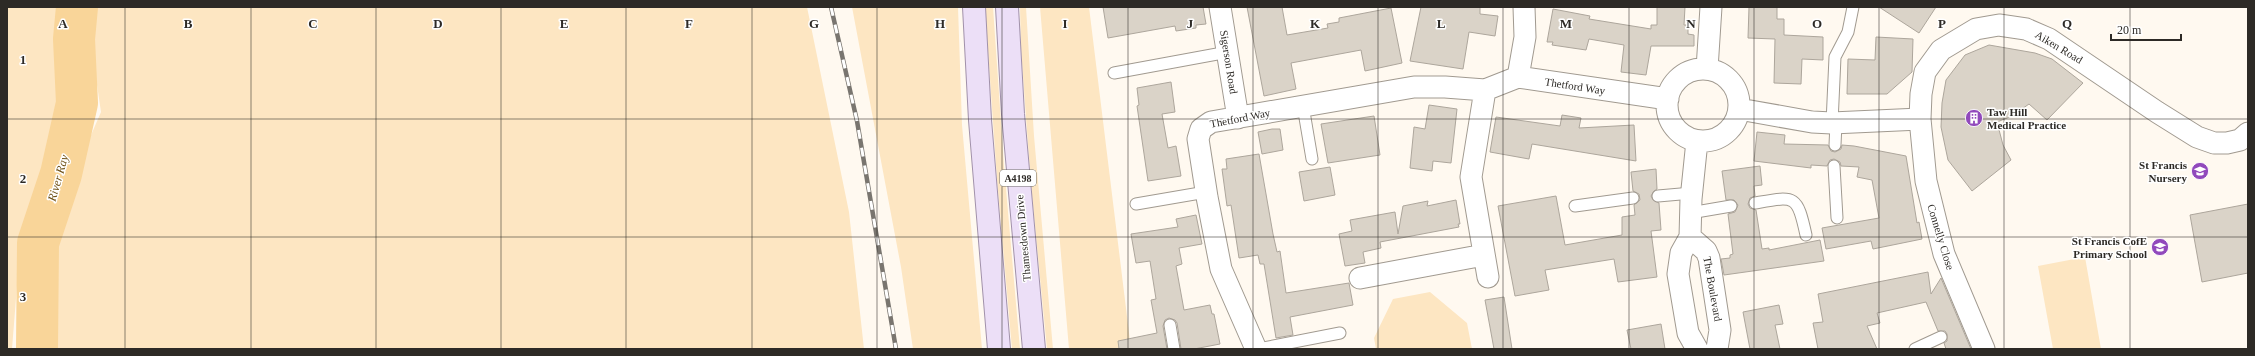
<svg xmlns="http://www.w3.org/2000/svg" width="2255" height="356" font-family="'Times New Roman',serif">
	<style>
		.green { fill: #fde6c2 }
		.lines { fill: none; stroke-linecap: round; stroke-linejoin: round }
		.river { stroke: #f9d599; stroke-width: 42 }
		.building { fill: #dad3c8; stroke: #ada69c }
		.service-casing { stroke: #a19a90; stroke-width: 13 }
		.minor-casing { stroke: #a19a90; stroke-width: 23 }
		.primary-casing { stroke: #a191aa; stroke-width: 24 }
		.service { stroke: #fff; stroke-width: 11 }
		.minor { stroke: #fff; stroke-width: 21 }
		.primary { stroke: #ecdff7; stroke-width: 22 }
		.rail-casing { stroke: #79756f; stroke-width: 4.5 }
		.rail { stroke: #fff; stroke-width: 3; stroke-dasharray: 9; stroke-linecap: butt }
		.grid { fill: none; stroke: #2d2a26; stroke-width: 1; stroke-opacity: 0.55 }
		.labels { text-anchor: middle; stroke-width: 3; stroke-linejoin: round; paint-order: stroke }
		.shield { fill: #fff; stroke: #6c6a67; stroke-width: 1 }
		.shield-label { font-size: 10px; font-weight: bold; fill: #2d2a26 }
		.street-label { font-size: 11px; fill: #2d2a26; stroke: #fff }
		.poi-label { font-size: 11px; font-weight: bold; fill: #2d2a26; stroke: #fff; text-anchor: end }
		.water-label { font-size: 12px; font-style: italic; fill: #6e5016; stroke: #fff }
		.grid-label { font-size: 13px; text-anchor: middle; font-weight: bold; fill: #2d2a26; stroke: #fff; stroke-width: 3; stroke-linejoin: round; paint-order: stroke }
	</style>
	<rect width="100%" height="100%" fill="#fff9f0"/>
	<path class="green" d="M 7,7 L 60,7 L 55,24 L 55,60 L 58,86 L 66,103 L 68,120 L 45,180 L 29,210 L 21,235 L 12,349 L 7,349 Z
		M 94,7 L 807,7 L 849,212 L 864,349 L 42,349 L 51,258 L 69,186 L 101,112 L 91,44 Z
		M 852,7 L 958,7 L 962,125 L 982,349 L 913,349 L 901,267 Z
		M 985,7 L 993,7 L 1004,166 L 1020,349 L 1012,349 L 997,179 Z
		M 1020,7 L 1026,7 L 1034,136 L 1053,349 L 1047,349 L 1031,185 L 1021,49 Z
		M 1040,7 L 1089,7 L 1131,349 L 1069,349 Z
		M 2085,257 L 2101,349 L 2053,349 L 2038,266 Z
		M 1430,292 L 1467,323 L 1472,349 L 1376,349 L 1374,338 L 1393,299 Z"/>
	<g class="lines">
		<path class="river" d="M 37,349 L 38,243 L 61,174 L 77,103 L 74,39 L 77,7"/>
	</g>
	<path class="building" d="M 1103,7 L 1203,7 L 1206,24 L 1196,25 L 1196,28 L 1176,31 L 1175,26 L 1108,38 Z
		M 1247,7 L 1282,7 L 1287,35 L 1328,28 L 1327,24 L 1339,22 L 1339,18 L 1391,8 L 1402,63 L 1365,71 L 1361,50 L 1291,63 L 1296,89 L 1264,96 Z
		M 1421,7 L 1480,7 L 1480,14 L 1498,16 L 1495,36 L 1469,32 L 1463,69 L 1410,61 Z
		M 1657,7 L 1685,7 L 1684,25 L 1688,25 L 1688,34 L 1694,35 L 1694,46 L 1651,46 L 1646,75 L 1621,72 L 1624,45 L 1589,39 L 1586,50 L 1552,45 L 1553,42 L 1547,42 L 1553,9 L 1590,16 L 1589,19 L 1651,29 L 1651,25 L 1657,25 Z
		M 1749,7 L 1777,7 L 1777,19 L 1784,19 L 1784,35 L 1823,37 L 1823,60 L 1802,59 L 1801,84 L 1774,83 L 1775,39 L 1748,38 Z
		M 1879,7 L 1936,7 L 1919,33 Z
		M 1876,37 L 1913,39 L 1912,72 L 1887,94 L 1847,94 L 1848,59 L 1875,60 Z
		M 1989,45 L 2035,53 L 2052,59 L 2083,83 L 2047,120 L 2029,104 L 2012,116 L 1997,122 L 2003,145 L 2011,160 L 1972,191 L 1948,160 L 1941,127 L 1942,103 L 1946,80 L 1965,55 Z
		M 1171,82 L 1175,112 L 1162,114 L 1168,148 L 1176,146 L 1181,176 L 1148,181 L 1137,106 L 1139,105 L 1137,88 Z
		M 1429,105 L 1457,109 L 1451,163 L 1433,161 L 1432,171 L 1410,168 L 1414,127 L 1425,129 Z
		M 1562,115 L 1581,118 L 1579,128 L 1634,125 L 1636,161 L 1532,144 L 1529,159 L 1490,152 L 1496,117 L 1560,126 Z
		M 1374,116 L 1380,155 L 1328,163 L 1321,124 Z
		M 1272,129 L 1280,129 L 1283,150 L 1262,154 L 1258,132 Z
		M 1757,132 L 1785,135 L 1784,144 L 1828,145 L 1831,151 L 1835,152 L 1841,149 L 1842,145 L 1854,146 L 1906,156 L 1917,223 L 1919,222 L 1922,239 L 1873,249 L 1871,241 L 1826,249 L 1822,228 L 1879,218 L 1872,180 L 1857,177 L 1859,167 L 1841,166 L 1840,162 L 1834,159 L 1830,160 L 1827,166 L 1811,165 L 1811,168 L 1754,161 Z
		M 1259,154 L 1273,234 L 1277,252 L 1280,251 L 1286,293 L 1349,283 L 1353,305 L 1290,317 L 1293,335 L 1276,338 L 1264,264 L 1260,264 L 1258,255 L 1239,258 L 1231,205 L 1227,206 L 1222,169 L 1227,169 L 1226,159 Z
		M 1760,166 L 1762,185 L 1754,186 L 1755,196 L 1750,198 L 1748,204 L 1750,208 L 1756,210 L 1762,249 L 1769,248 L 1769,250 L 1820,240 L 1824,261 L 1724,275 L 1721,259 L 1730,258 L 1730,255 L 1733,254 L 1728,214 L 1735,212 L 1738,205 L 1734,200 L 1726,200 L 1722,171 Z
		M 1330,167 L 1335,195 L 1304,201 L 1299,172 Z
		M 1656,169 L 1657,189 L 1654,191 L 1651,196 L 1653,200 L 1659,203 L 1661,230 L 1651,231 L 1657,277 L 1618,282 L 1614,259 L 1545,270 L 1549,290 L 1515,296 L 1498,206 L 1556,196 L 1565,245 L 1622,235 L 1622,217 L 1635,215 L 1634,205 L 1640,200 L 1639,194 L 1633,191 L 1631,172 Z
		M 1456,200 L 1460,224 L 1458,224 L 1459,227 L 1380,242 L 1381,248 L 1363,252 L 1365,263 L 1345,266 L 1339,234 L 1352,231 L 1350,220 L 1395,212 L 1398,234 L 1403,206 L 1428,201 L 1427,206 Z
		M 2248,204 L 2248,273 L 2202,282 L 2190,215 Z
		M 1196,215 L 1202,244 L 1179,248 L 1182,264 L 1176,266 L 1184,310 L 1210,305 L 1212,314 L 1214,314 L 1220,344 L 1194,349 L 1181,349 L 1177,323 L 1175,320 L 1169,318 L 1165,320 L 1163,326 L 1167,349 L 1119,349 L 1118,341 L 1157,333 L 1151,300 L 1156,299 L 1150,261 L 1136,263 L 1131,234 L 1178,227 L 1176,219 Z
		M 1928,272 L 1931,294 L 1941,278 L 1971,349 L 1946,349 L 1944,343 L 1947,341 L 1947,334 L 1945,331 L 1938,331 L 1926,302 L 1877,313 L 1880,323 L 1867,326 L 1877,349 L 1818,349 L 1813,323 L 1823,322 L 1818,294 Z
		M 1504,297 L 1512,349 L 1494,349 L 1485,300 Z
		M 1779,305 L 1783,324 L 1775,325 L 1780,349 L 1750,349 L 1743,312 Z
		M 1661,324 L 1665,349 L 1631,349 L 1627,330 Z"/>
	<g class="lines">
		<defs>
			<path id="service" d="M 1114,73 L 1228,52
				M 1303,106 L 1312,159
				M 1832,123 L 1835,57 L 1848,32 L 1853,7
				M 1835,145 L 1836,123
				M 1834,166 L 1837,218
				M 1658,196 L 1692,193
				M 1755,203 C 1795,196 1797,194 1806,235
				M 1136,204 L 1206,192
				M 1575,206 L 1633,198
				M 1690,213 L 1731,206
				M 1170,325 L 1174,349
				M 1258,349 L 1340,333
				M 1915,349 L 1941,337"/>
			<path id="minor" d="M 1220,7 L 1238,118
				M 1707,69 L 1711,7
				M1667 105a36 36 0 1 1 72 0a36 36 0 1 1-72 0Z
				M 1518,77 L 1525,37 L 1524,7
				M 1485,90 L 1471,177 L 1488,277
				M 1739,109 L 1812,122 L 1832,123 L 1920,119
				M 1690,237 L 1706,251 L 1709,258 L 1720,330 L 1717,349
				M 1360,278 L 1484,255
				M 1256,349 L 1221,269 L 1207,197 L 1198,139 L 1201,129 L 1211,122 L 1414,87 L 1445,87 L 1485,90 L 1518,77 L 1668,99
				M 1697,349 L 1688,333 L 1678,274 L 1681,253 L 1690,237 L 1691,199 L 1697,141
				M 1984,349 L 1944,254 L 1926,181 L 1920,119 L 1921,94 L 1925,72 L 1941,50 L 1976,29 L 1999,25 L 2026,29 L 2049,39 L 2157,112 L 2197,137 L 2214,143 L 2227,143 L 2240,140 L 2248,133"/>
			<path id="primary" d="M 974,7 L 980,120 L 999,349
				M 1007,7 L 1013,114 L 1034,349"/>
		</defs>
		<use href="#service" class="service-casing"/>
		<use href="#minor" class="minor-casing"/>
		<use href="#primary" class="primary-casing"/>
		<use href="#service" class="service"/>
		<use href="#minor" class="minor"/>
		<use href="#primary" class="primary"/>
		<defs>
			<path id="rail" d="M 831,7 L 857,121 L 896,349"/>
		</defs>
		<use href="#rail" class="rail-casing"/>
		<use href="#rail" class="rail"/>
	</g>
	<path class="grid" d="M 125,7 L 125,349M 251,7 L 251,349M 376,7 L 376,349M 501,7 L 501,349M 626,7 L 626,349M 752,7 L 752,349M 877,7 L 877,349M 1002,7 L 1002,349M 1128,7 L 1128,349M 1253,7 L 1253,349M 1378,7 L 1378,349M 1503,7 L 1503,349M 1629,7 L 1629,349M 1754,7 L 1754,349M 1879,7 L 1879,349M 2004,7 L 2004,349M 2130,7 L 2130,349M 7,119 L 2248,119M 7,237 L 2248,237"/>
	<defs>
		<symbol id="building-disc" viewBox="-11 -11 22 22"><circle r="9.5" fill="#9149bc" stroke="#fff"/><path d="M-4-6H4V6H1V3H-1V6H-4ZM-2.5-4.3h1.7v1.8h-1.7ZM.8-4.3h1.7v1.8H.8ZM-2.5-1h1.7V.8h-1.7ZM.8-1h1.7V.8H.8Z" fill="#fff"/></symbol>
		<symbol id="school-disc" viewBox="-11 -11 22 22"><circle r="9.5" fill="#9149bc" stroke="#fff"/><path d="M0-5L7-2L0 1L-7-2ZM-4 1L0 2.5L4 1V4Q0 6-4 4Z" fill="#fff"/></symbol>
	</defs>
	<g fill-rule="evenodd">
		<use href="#building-disc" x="1964" y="108" width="20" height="20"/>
		<use href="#school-disc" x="2190" y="161" width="20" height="20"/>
		<use href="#school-disc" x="2150" y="237" width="20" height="20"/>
	</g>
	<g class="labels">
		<rect class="shield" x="1000" y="170" width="36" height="16" rx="3"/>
		<g class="shield-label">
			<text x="1018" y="182">A4198</text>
		</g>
		<g class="street-label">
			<text transform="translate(2059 47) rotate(31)" y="4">Aiken Road</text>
			<text transform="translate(1229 62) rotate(81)" y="4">Sigerson Road</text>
			<text transform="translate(1575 86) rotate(9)" y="4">Thetford Way</text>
			<text transform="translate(1240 118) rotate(-11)" y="4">Thetford Way</text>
			<text transform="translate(1941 237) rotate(73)" y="4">Connelly Close</text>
			<text transform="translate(1023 238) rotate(-95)" y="4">Thamesdown Drive</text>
			<text transform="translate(1713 289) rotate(80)" y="4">The Boulevard</text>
		</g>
		<g class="poi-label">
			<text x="1987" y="116" text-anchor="start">Taw Hill<tspan x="1987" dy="13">Medical Practice</tspan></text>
			<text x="2187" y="169">St Francis<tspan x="2187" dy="13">Nursery</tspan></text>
			<text x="2147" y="245">St Francis CofE<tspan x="2147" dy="13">Primary School</tspan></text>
		</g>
		<g class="water-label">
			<text transform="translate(58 178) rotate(-74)" y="4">River Ray</text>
		</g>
	</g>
	<g class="grid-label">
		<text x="63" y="28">A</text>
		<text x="188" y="28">B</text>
		<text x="313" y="28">C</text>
		<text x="438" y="28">D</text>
		<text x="564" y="28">E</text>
		<text x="689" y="28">F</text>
		<text x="814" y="28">G</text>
		<text x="940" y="28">H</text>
		<text x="1065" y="28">I</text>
		<text x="1190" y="28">J</text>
		<text x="1315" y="28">K</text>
		<text x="1441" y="28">L</text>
		<text x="1566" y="28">M</text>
		<text x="1691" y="28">N</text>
		<text x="1817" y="28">O</text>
		<text x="1942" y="28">P</text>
		<text x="2067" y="28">Q</text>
		<text x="23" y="64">1</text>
		<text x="23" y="183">2</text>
		<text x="23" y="301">3</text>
	</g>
	<rect width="2255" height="356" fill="none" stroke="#2d2a26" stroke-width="16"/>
	<path d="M2111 34v6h70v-6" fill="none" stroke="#2d2a26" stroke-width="2"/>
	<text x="2117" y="34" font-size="12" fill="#2d2a26" stroke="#ffffff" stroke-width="3" paint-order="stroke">20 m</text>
</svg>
